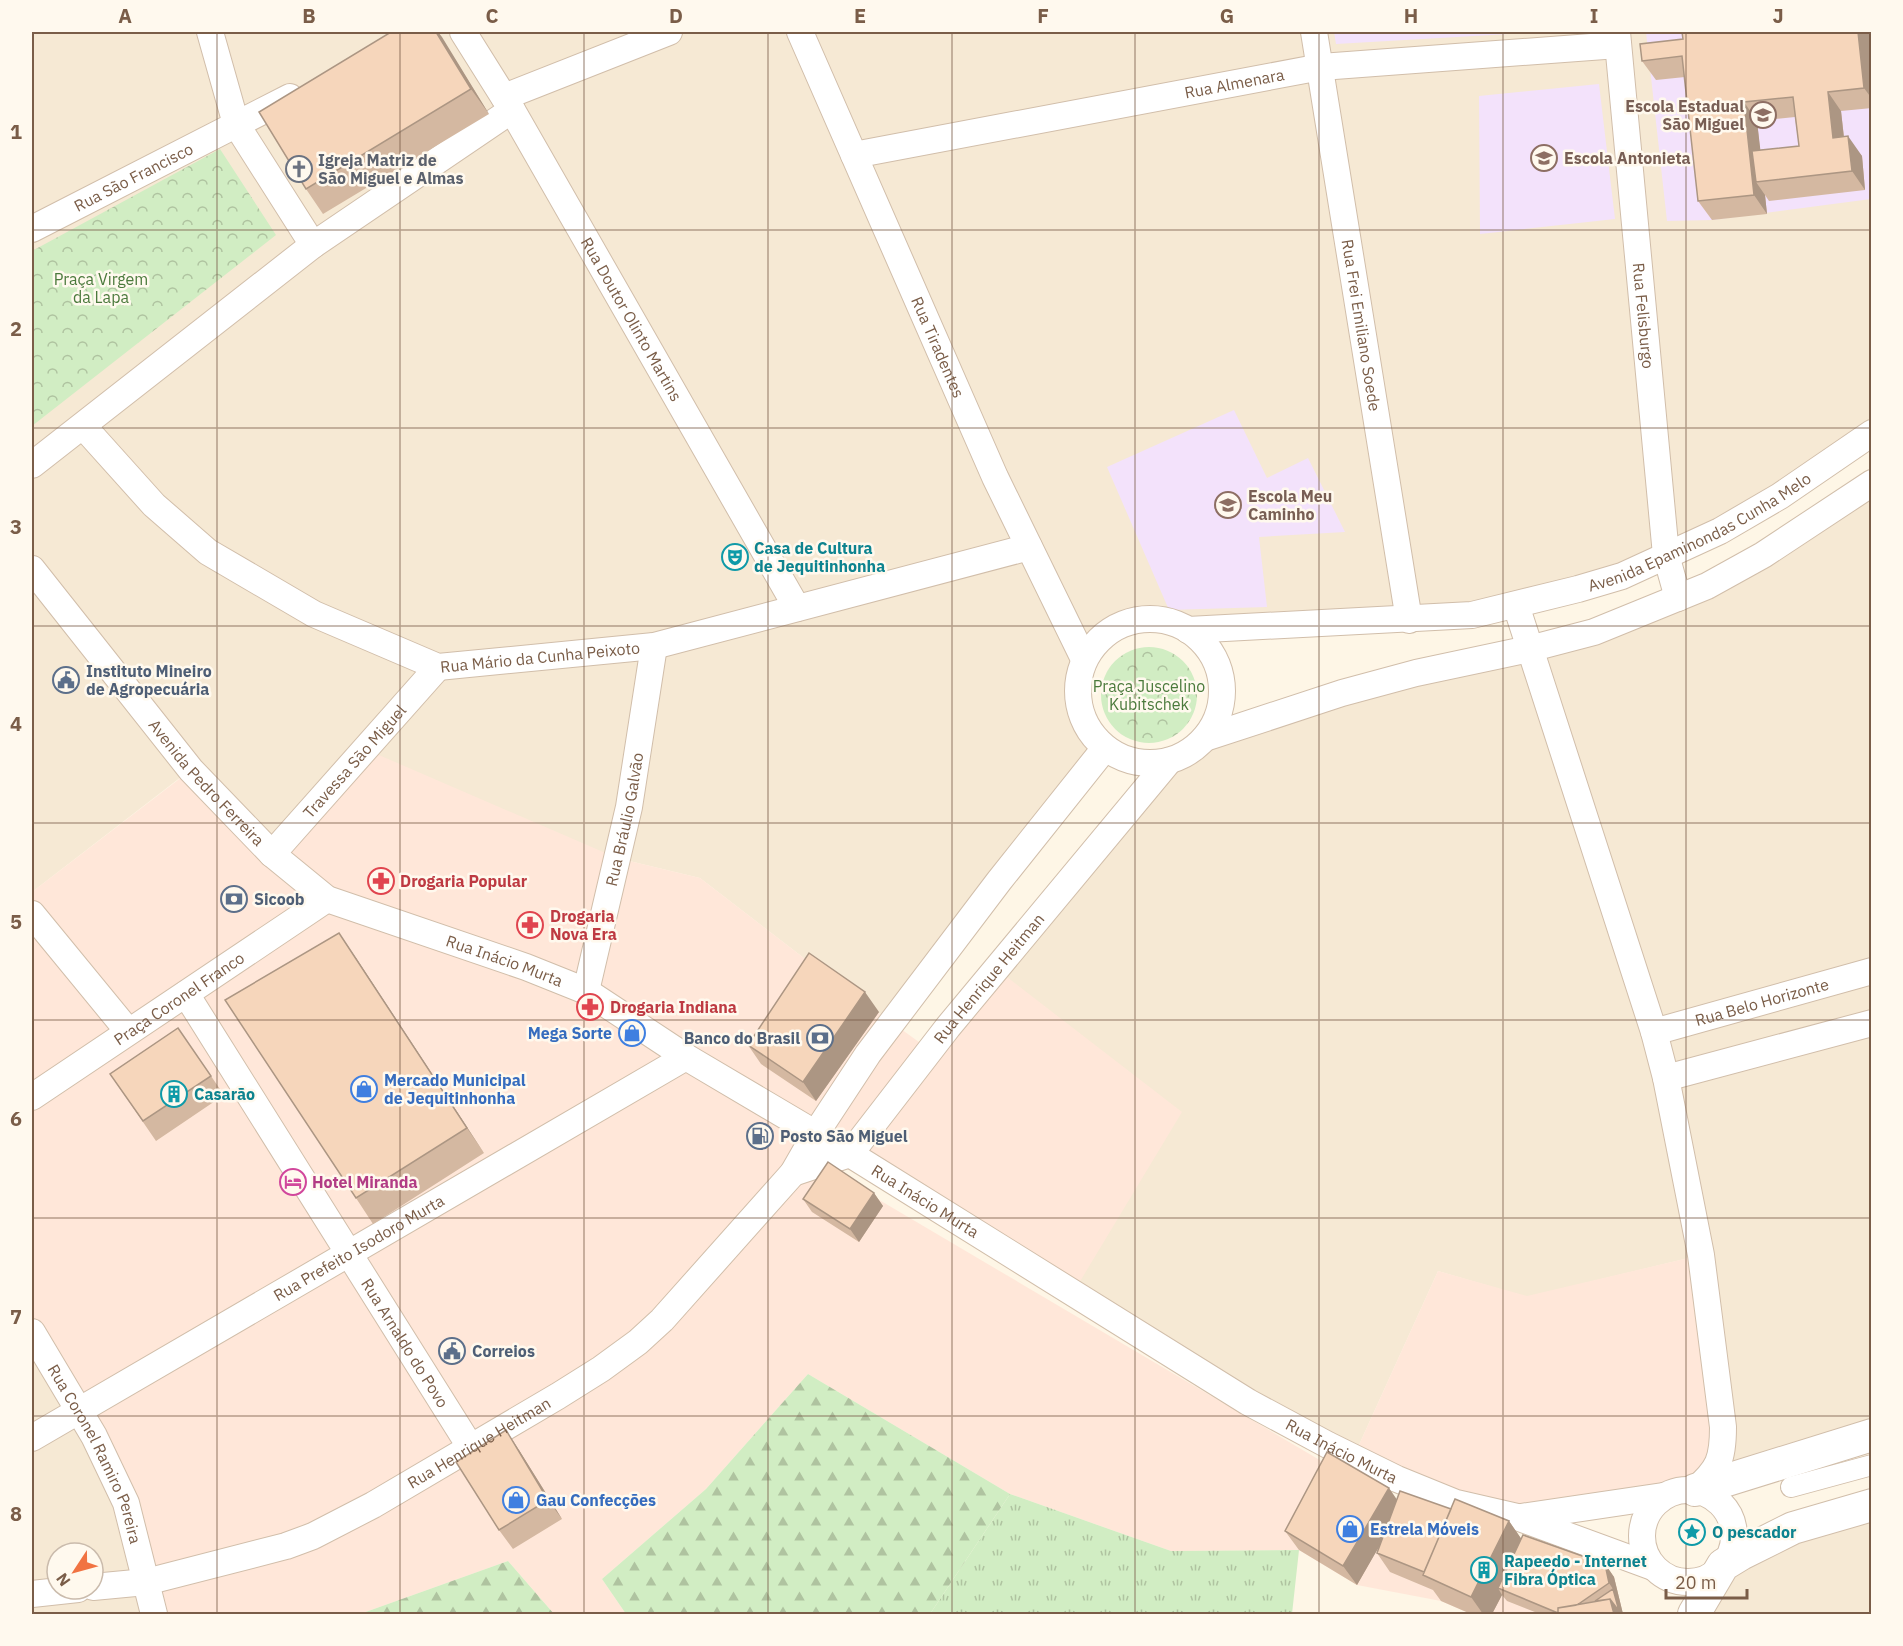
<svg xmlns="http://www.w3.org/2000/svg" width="1903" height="1646" font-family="'IBM Plex Sans',sans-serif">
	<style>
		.residential { fill: #f6e9d4; fill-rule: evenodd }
		.commercial { fill: #ffe7d9 }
		.education { fill: #f3e2fb }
		.grass { fill: url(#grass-tufts) }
		.forest { fill: url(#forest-firs) }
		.park { fill: url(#park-crowns) }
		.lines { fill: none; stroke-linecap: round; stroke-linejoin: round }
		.pedestrian-casing { stroke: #d1beaa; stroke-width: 22 }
		.minor-casing { stroke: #d1beaa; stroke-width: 28 }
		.tertiary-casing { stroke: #d1beaa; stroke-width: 34 }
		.pedestrian { stroke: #fff; stroke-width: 20 }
		.minor { stroke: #fff; stroke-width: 26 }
		.tertiary { stroke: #fff; stroke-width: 32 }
		.wall { fill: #d4b8a1; fill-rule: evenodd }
		.shaded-wall { fill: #ac9683 }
		.building { fill: #f6d6bb; stroke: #ac9683; stroke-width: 1.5 }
		.grid { fill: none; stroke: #7a5d48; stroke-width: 1.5; stroke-opacity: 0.55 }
		.labels { text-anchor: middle; stroke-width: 5; stroke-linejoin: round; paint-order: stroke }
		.street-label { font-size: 16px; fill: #7a5d48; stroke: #fff9ee }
		.education-label { font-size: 16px; font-weight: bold; fill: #785e54; stroke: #fff9ee; text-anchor: start }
		.worship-label { font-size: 16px; font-weight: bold; fill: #5b616d; stroke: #fff9ee; text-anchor: start }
		.park-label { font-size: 16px; fill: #4b7a3c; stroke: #fff9ee }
		.culture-label { font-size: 16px; font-weight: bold; fill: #0d838f; stroke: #fff9ee; text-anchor: start }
		.service-label { font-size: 16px; font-weight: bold; fill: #4e5e75; stroke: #fff9ee; text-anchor: start }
		.health-label { font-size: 16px; font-weight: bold; fill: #be3a42; stroke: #fff9ee; text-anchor: start }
		.shop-label { font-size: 16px; font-weight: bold; fill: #366cbe; stroke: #fff9ee; text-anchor: start }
		.hotel-label { font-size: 16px; font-weight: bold; fill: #b23c85; stroke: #fff9ee; text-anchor: start }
		.neatline { fill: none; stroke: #7a5d48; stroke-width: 2 }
		.grid-label { font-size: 20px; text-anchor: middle; font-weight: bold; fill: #7a5d48 }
	</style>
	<defs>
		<pattern id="grass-tufts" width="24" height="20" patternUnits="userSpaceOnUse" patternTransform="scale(1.5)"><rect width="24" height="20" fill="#d1edc3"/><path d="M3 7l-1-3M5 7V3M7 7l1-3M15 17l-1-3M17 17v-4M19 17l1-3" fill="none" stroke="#afc3a0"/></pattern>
		<pattern id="forest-firs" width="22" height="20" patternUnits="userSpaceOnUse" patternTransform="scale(1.5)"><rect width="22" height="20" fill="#d1edc3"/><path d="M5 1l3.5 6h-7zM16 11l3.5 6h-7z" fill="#afc3a0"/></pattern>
		<pattern id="park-crowns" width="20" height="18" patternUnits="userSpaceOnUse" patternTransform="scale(1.5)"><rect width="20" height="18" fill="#d1edc3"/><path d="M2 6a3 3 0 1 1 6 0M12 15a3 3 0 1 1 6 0" fill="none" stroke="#afc3a0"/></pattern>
	</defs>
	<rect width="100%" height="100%" fill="#fef6e6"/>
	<path class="residential" d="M 32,32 L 1871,32 L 1871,433 L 1666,555 L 1516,605 L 1188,630 L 1142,619 L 1098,639 L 1084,659 L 1079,707 L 1105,748 L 899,1027 L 822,972 L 700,878 L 617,858 L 272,854 L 190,770 L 32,892 Z
		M 1871,483 L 1871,1435 L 1711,1476 L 1701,1255 L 1527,1297 L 1438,1271 L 1353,1458 L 1073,1293 L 1003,974 L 1169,761 L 1205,738 L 1594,632 Z
		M 32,1332 L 79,1410 L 154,1614 L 32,1614 ZM 57,1553 L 93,1553 L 93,1589 L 57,1589 Z
		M 1871,1506 L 1871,1614 L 1694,1614 L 1723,1565 Z"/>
	<path class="commercial" d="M 365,749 L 617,858 L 700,878 L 822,972 L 930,1050 L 1003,974 L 1182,1112 L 1073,1293 L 851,1154 L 837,1175 L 1340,1472 L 1541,1614 L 1471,1614 L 1441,1601 L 1357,1585 L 1299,1550 L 1171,1551 L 1010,1494 L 808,1374 L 706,1489 L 602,1579 L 626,1614 L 554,1614 L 508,1561 L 360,1614 L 154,1614 L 126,1503 L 32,1332 L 32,892 L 191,770 L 272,854 Z
		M 1701,1255 L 1723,1427 L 1695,1490 L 1517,1517 L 1353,1458 L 1438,1271 L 1527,1296 Z"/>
	<path class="education" d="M 1334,32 L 1543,32 L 1336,44 Z
		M 1646,32 L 1871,32 L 1871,199 L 1712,220 L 1667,221 Z
		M 1599,84 L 1615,219 L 1480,234 L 1479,96 Z
		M 1234,410 L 1267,478 L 1308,458 L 1345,532 L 1259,537 L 1267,607 L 1169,610 L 1107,467 Z"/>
	<path class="grass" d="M 1010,1494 L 1171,1551 L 1299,1550 L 1292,1614 L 930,1614 Z"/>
	<path class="forest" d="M 808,1374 L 1010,1494 L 930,1614 L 626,1614 L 602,1579 L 706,1489 Z
		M 508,1561 L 554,1614 L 360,1614 Z"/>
	<path class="park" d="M 220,149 L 276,235 L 32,426 L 32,251 Z
		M1101 695a48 48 0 1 1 96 0a48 48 0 1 1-96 0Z"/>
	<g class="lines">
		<defs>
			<path id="pedestrian" d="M 1791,1487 L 1872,1465"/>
			<g id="minor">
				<path d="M 210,32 L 236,124 L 313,245"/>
				<path id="s1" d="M 463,32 L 512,110 L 797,608"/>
				<path id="s2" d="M 800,32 L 995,477 L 1084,659"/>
				<path id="s3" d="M 1314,32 L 1409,620"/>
				<path id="s4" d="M 1617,32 L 1666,555 L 1678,598"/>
				<path d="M 504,97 L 669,32"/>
				<path id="s5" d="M 854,155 L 1321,67 L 1618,45"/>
				<path id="s6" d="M 32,229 L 290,97"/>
				<path id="s7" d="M 83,426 L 154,505 L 208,552 L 314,614 L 438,667 L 654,646 L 1029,547"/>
				<path d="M 32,465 L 313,245 L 512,110"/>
				<path id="s8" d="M 32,569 L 191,770 L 272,854 L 327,899 L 526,967 L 586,991 L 686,1057 L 850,1154 L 1248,1402 L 1328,1445 L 1397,1479 L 1456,1503 L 1517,1517 L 1653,1567"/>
				<path d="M 1516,605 L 1654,1032 L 1666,1078 L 1701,1255 L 1723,1427 C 1723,1459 1719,1469 1695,1490"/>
				<circle cx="1150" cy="691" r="72"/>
				<path id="s9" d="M 1188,630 L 1472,615 L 1578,589 L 1622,576 L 1720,531 L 1780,496 L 1872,433"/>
				<path d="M 1205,738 L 1342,693 L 1416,673 L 1529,649 L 1594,632 L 1707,586 L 1763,555 L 1872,483"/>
				<path id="s10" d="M 272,854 L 438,667"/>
				<path d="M 32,914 L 128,1031"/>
				<path id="s11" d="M 586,991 L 629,807 L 654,646"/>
				<path id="s12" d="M 186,994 L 471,1448"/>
				<path id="s13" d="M 1654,1032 L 1872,971"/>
				<path d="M 1666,1078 L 1872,1023"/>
				<path id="s14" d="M 32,1097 L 327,899"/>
				<path id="s15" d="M 793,1173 L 850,1154 L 948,1027 L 1169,761"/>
				<path id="s16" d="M 32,1332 L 94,1436 L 126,1503 L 154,1614"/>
				<path id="s17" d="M 32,1438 L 686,1057"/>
				<circle cx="1688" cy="1536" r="46"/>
				<path d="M 1521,1517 L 1663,1496"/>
				<path id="s18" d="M 93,1587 L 146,1582 L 286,1546 L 313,1536 L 373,1505 L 558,1396 L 601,1369 L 638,1342 L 662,1320 L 793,1173 L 816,1133 L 868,1054 L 999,881 L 1105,748"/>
				<path d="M 32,1594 L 78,1589"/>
			</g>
			<path id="tertiary" d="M 1695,1490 L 1872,1435
				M 1694,1614 L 1723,1565 L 1741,1554 L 1793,1528 L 1872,1505"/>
		</defs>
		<use href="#pedestrian" class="pedestrian-casing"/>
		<use href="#minor" class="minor-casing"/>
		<use href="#tertiary" class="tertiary-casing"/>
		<use href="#pedestrian" class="pedestrian"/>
		<use href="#minor" class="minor"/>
		<use href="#tertiary" class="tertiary"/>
	</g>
	<path class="wall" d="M 391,32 L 438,32 L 489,114 L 323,214 L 306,189 Z
		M 1869,32 L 1872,55 L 1872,108 L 1841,111 L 1844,137 L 1862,156 L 1865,190 L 1769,201 L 1765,195 L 1767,214 L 1712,220 L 1698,201 L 1685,77 L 1656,80 L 1642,61 ZM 1795,117 L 1799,146 L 1760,150 L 1757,121 Z
		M 356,958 L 484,1153 L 373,1224 L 356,1198 Z
		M 879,1012 L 816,1101 L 761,1064 L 748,1045 Z
		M 178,1028 L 224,1095 L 156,1141 L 110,1074 Z
		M 874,1193 L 883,1206 L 859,1242 L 812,1212 L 803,1199 Z
		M 519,1450 L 562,1519 L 513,1549 L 499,1530 Z
		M 1397,1499 L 1451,1509 L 1509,1521 L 1521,1539 L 1605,1564 L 1614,1577 L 1623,1614 L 1540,1614 L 1507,1601 L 1502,1595 L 1492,1614 L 1471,1614 L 1441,1601 L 1433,1590 L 1390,1572 L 1377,1553 L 1378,1548 L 1357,1585 L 1299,1550 L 1285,1531 Z"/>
	<path class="shaded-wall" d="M 436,32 L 438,32 L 442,37 L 489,114 L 471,89 Z
		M 1858,32 L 1869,32 L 1872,55 L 1872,99 L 1864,88 Z
		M 1828,92 L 1841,111 L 1846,157 L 1833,138 Z
		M 1744,102 L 1757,121 L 1764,181 L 1756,182 L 1765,195 L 1767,214 L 1754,195 Z
		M 1848,136 L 1862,156 L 1865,190 L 1852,171 Z
		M 339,933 L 356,958 L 484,1153 L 467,1128 Z
		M 865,992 L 879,1012 L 816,1101 L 803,1082 Z
		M 874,1193 L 883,1206 L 859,1242 L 850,1229 Z
		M 506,1430 L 519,1450 L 562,1519 L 548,1500 Z
		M 1389,1488 L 1402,1507 L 1357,1585 L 1343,1566 Z
		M 1509,1521 L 1527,1547 L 1498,1588 L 1502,1595 L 1492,1614 L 1483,1614 L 1471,1597 Z
		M 1605,1564 L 1614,1577 L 1623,1614 L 1614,1614 L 1610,1599 L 1613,1589 L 1609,1583 Z"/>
	<path class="building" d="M 391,32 L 436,32 L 471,89 L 306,189 L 259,112 Z
		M 1682,32 L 1858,32 L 1864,88 L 1828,92 L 1833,138 L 1848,136 L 1852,171 L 1756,182 L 1752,151 L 1799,146 L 1793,97 L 1744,102 L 1754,195 L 1698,201 L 1682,56 L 1642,61 L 1640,44 L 1683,39 Z
		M 339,933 L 467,1128 L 356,1198 L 225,1000 Z
		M 809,953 L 865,992 L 803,1082 L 748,1045 Z
		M 178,1028 L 211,1076 L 143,1121 L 110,1074 Z
		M 828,1162 L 874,1193 L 850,1229 L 803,1199 Z
		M 506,1430 L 548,1500 L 499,1530 L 456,1462 Z
		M 1327,1452 L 1389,1488 L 1343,1566 L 1285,1531 Z
		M 1400,1491 L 1451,1509 L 1424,1572 L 1377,1553 Z
		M 1455,1499 L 1509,1521 L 1471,1597 L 1423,1575 Z
		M 1523,1535 L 1605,1564 L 1609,1583 L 1577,1605 L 1558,1608 L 1558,1613 L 1498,1588 Z
		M 1613,1589 L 1619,1611 L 1610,1599 L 1595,1601 Z
		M 1610,1599 L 1614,1614 L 1558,1614 L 1558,1608 Z"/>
	<path class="grid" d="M 217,32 L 217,1614M 400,32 L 400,1614M 584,32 L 584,1614M 768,32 L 768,1614M 952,32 L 952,1614M 1135,32 L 1135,1614M 1319,32 L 1319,1614M 1503,32 L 1503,1614M 1686,32 L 1686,1614M 32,230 L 1872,230M 32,428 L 1872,428M 32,626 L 1872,626M 32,823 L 1872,823M 32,1020 L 1872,1020M 32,1218 L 1872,1218M 32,1416 L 1872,1416"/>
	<defs>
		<symbol id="school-ring" viewBox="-11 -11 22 22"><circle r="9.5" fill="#fff9ee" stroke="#8d6e63" stroke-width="1.5"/><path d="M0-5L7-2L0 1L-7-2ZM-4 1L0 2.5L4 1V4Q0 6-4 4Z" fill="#8d6e63"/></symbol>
		<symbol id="church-ring" viewBox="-11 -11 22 22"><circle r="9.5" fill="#fff9ee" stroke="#6b7280" stroke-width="1.5"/><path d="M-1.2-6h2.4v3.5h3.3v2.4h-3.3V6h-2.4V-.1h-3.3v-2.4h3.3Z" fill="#6b7280"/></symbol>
		<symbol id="theatre-ring" viewBox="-11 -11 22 22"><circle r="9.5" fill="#fff9ee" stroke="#0f9aa8" stroke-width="1.5"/><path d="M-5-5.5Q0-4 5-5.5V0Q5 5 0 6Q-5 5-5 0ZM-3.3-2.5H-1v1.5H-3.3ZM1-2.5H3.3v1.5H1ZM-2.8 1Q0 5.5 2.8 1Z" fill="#0f9aa8"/></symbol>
		<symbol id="civic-ring" viewBox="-11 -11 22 22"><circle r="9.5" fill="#fff9ee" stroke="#5c6f8a" stroke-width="1.5"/><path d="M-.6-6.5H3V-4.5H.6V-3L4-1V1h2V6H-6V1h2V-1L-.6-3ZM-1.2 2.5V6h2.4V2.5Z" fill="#5c6f8a"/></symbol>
		<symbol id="pharmacy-ring" viewBox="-11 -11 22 22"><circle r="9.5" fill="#fff9ee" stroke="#e0444e" stroke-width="1.5"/><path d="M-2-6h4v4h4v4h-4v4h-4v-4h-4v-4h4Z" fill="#e0444e"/></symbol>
		<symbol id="bank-ring" viewBox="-11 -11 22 22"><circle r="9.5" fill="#fff9ee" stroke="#5c6f8a" stroke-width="1.5"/><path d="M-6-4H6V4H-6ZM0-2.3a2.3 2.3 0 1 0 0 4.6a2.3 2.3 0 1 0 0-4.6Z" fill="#5c6f8a"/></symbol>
		<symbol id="shop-ring" viewBox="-11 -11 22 22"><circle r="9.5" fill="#fff9ee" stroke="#3f7fe0" stroke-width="1.5"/><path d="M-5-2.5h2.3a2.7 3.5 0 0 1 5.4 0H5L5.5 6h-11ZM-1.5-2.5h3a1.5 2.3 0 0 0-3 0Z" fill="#3f7fe0"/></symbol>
		<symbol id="building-ring" viewBox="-11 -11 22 22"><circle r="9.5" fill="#fff9ee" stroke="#0f9aa8" stroke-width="1.5"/><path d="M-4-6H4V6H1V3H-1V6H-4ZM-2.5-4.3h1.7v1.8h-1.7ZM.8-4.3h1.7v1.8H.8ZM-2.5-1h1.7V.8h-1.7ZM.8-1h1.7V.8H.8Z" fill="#0f9aa8"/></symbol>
		<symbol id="fuel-ring" viewBox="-11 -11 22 22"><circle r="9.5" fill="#fff9ee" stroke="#5c6f8a" stroke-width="1.5"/><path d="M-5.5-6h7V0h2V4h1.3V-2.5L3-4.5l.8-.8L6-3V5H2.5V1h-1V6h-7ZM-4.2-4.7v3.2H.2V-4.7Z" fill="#5c6f8a"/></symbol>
		<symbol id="hotel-ring" viewBox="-11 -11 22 22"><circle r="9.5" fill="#fff9ee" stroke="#d1479c" stroke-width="1.5"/><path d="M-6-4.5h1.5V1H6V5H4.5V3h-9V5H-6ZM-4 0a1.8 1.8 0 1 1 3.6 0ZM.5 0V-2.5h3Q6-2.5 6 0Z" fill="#d1479c"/></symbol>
		<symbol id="sight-ring" viewBox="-11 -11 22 22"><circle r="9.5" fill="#fff9ee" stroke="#0f9aa8" stroke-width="1.5"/><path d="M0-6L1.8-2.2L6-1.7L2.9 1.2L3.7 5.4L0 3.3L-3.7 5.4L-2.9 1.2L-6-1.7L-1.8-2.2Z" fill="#0f9aa8"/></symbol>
	</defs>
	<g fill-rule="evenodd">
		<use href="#school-ring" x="1748" y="100" width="30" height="30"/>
		<use href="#school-ring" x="1529" y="143" width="30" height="30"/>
		<use href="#church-ring" x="284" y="154" width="30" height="30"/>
		<use href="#school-ring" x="1213" y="490" width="30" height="30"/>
		<use href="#theatre-ring" x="720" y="542" width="30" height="30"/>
		<use href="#civic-ring" x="51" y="665" width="30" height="30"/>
		<use href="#pharmacy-ring" x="366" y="866" width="30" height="30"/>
		<use href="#bank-ring" x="219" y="884" width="30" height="30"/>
		<use href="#pharmacy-ring" x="515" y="910" width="30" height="30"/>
		<use href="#pharmacy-ring" x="575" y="992" width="30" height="30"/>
		<use href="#shop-ring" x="617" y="1018" width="30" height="30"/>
		<use href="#bank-ring" x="805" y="1023" width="30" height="30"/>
		<use href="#shop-ring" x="349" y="1074" width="30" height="30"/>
		<use href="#building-ring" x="159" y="1079" width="30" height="30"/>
		<use href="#fuel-ring" x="745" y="1121" width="30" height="30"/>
		<use href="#hotel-ring" x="278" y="1167" width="30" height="30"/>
		<use href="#civic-ring" x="437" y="1336" width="30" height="30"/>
		<use href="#shop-ring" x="501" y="1485" width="30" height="30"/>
		<use href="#shop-ring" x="1335" y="1514" width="30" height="30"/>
		<use href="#sight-ring" x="1677" y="1517" width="30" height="30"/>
		<use href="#building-ring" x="1469" y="1555" width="30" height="30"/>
	</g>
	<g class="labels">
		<g class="street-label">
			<text dy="6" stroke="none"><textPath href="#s5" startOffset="387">Rua Almenara</textPath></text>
			<text dy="6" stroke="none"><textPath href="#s6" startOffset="114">Rua São Francisco</textPath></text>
			<text dy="6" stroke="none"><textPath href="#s4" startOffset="285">Rua Felisburgo</textPath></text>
			<text dy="6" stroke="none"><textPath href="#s1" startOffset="333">Rua Doutor Olinto Martins</textPath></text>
			<text dy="6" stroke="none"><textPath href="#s3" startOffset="297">Rua Frei Emiliano Soede</textPath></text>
			<text dy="6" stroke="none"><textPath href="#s2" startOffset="344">Rua Tiradentes</textPath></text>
			<text dy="6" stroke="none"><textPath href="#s9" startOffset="528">Avenida Epaminondas Cunha Melo</textPath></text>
			<text dy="6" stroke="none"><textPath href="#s7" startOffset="538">Rua Mário da Cunha Peixoto</textPath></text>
			<text dy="6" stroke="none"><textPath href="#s10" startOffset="124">Travessa São Miguel</textPath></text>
			<text dy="6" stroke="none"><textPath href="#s8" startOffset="276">Avenida Pedro Ferreira</textPath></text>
			<text dy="6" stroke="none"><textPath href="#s11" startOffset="176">Rua Bráulio Galvão</textPath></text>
			<text dy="6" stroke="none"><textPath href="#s8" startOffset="632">Rua Inácio Murta</textPath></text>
			<text dy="6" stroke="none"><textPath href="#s15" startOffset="284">Rua Henrique Heitman</textPath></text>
			<text dy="6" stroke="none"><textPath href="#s14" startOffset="177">Praça Coronel Franco</textPath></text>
			<text dy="6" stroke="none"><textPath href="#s13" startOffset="112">Rua Belo Horizonte</textPath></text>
			<text dy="6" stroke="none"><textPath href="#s8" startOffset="1118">Rua Inácio Murta</textPath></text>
			<text dy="6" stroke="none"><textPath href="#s17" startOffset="378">Rua Prefeito Isodoro Murta</textPath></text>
			<text dy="6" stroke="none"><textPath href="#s12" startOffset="412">Rua Arnaldo do Povo</textPath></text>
			<text dy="6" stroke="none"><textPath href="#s18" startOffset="417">Rua Henrique Heitman</textPath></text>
			<text dy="6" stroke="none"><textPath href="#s8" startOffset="1604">Rua Inácio Murta</textPath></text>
			<text dy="6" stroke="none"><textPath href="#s16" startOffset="138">Rua Coronel Ramiro Pereira</textPath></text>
		</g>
		<g class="education-label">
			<text x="1744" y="112" text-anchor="end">Escola Estadual<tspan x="1744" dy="18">São Miguel</tspan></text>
			<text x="1564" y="164">Escola Antonieta</text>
			<text x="1248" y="502">Escola Meu<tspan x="1248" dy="18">Caminho</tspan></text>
		</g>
		<g class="worship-label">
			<text x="318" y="166">Igreja Matriz de<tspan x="318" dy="18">São Miguel e Almas</tspan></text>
		</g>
		<g class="park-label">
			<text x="101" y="285">Praça Virgem<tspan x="101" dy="18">da Lapa</tspan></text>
			<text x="1149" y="692">Praça Juscelino<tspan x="1149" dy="18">Kubitschek</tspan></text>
		</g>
		<g class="culture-label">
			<text x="754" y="554">Casa de Cultura<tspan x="754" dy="18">de Jequitinhonha</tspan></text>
			<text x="194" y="1100">Casarão</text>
			<text x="1712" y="1538">O pescador</text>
			<text x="1504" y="1567">Rapeedo - Internet<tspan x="1504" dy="18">Fibra Óptica</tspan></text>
		</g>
		<g class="service-label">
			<text x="86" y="677">Instituto Mineiro<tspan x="86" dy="18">de Agropecuária</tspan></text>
			<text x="254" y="905">Sicoob</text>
			<text x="800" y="1044" text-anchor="end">Banco do Brasil</text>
			<text x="780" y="1142">Posto São Miguel</text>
			<text x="472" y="1357">Correios</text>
		</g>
		<g class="health-label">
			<text x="400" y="887">Drogaria Popular</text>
			<text x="550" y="922">Drogaria<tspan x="550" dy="18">Nova Era</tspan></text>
			<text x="610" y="1013">Drogaria Indiana</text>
		</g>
		<g class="shop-label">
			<text x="612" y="1039" text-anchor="end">Mega Sorte</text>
			<text x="384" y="1086">Mercado Municipal<tspan x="384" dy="18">de Jequitinhonha</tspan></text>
			<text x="536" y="1506">Gau Confecções</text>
			<text x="1370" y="1535">Estrela Móveis</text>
		</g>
		<g class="hotel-label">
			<text x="312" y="1188">Hotel Miranda</text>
		</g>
	</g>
	<rect width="1903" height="1646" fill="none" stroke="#fff9ee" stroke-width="66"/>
	<g transform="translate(75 1571) rotate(234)"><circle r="28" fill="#fff9ee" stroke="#cabbac" stroke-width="1.5"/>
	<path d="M0-4.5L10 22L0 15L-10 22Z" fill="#f17342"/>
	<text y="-9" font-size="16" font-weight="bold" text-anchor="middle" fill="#7a5d48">N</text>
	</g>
	<path d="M1666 1589v9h81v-9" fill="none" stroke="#7a5d48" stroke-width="3"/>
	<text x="1675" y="1589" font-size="18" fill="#7a5d48" stroke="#fff9ee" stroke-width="4.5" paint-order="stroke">20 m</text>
	<rect x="33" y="33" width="1837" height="1580" class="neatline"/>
	<g class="grid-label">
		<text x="125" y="23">A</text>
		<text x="309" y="23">B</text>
		<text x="492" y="23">C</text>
		<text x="676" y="23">D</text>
		<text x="860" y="23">E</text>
		<text x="1043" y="23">F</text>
		<text x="1227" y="23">G</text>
		<text x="1411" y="23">H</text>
		<text x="1594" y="23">I</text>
		<text x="1778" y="23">J</text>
		<text x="16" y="139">1</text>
		<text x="16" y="336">2</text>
		<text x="16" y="534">3</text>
		<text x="16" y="731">4</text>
		<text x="16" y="929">5</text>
		<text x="16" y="1126">6</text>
		<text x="16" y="1324">7</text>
		<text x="16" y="1521">8</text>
	</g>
</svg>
